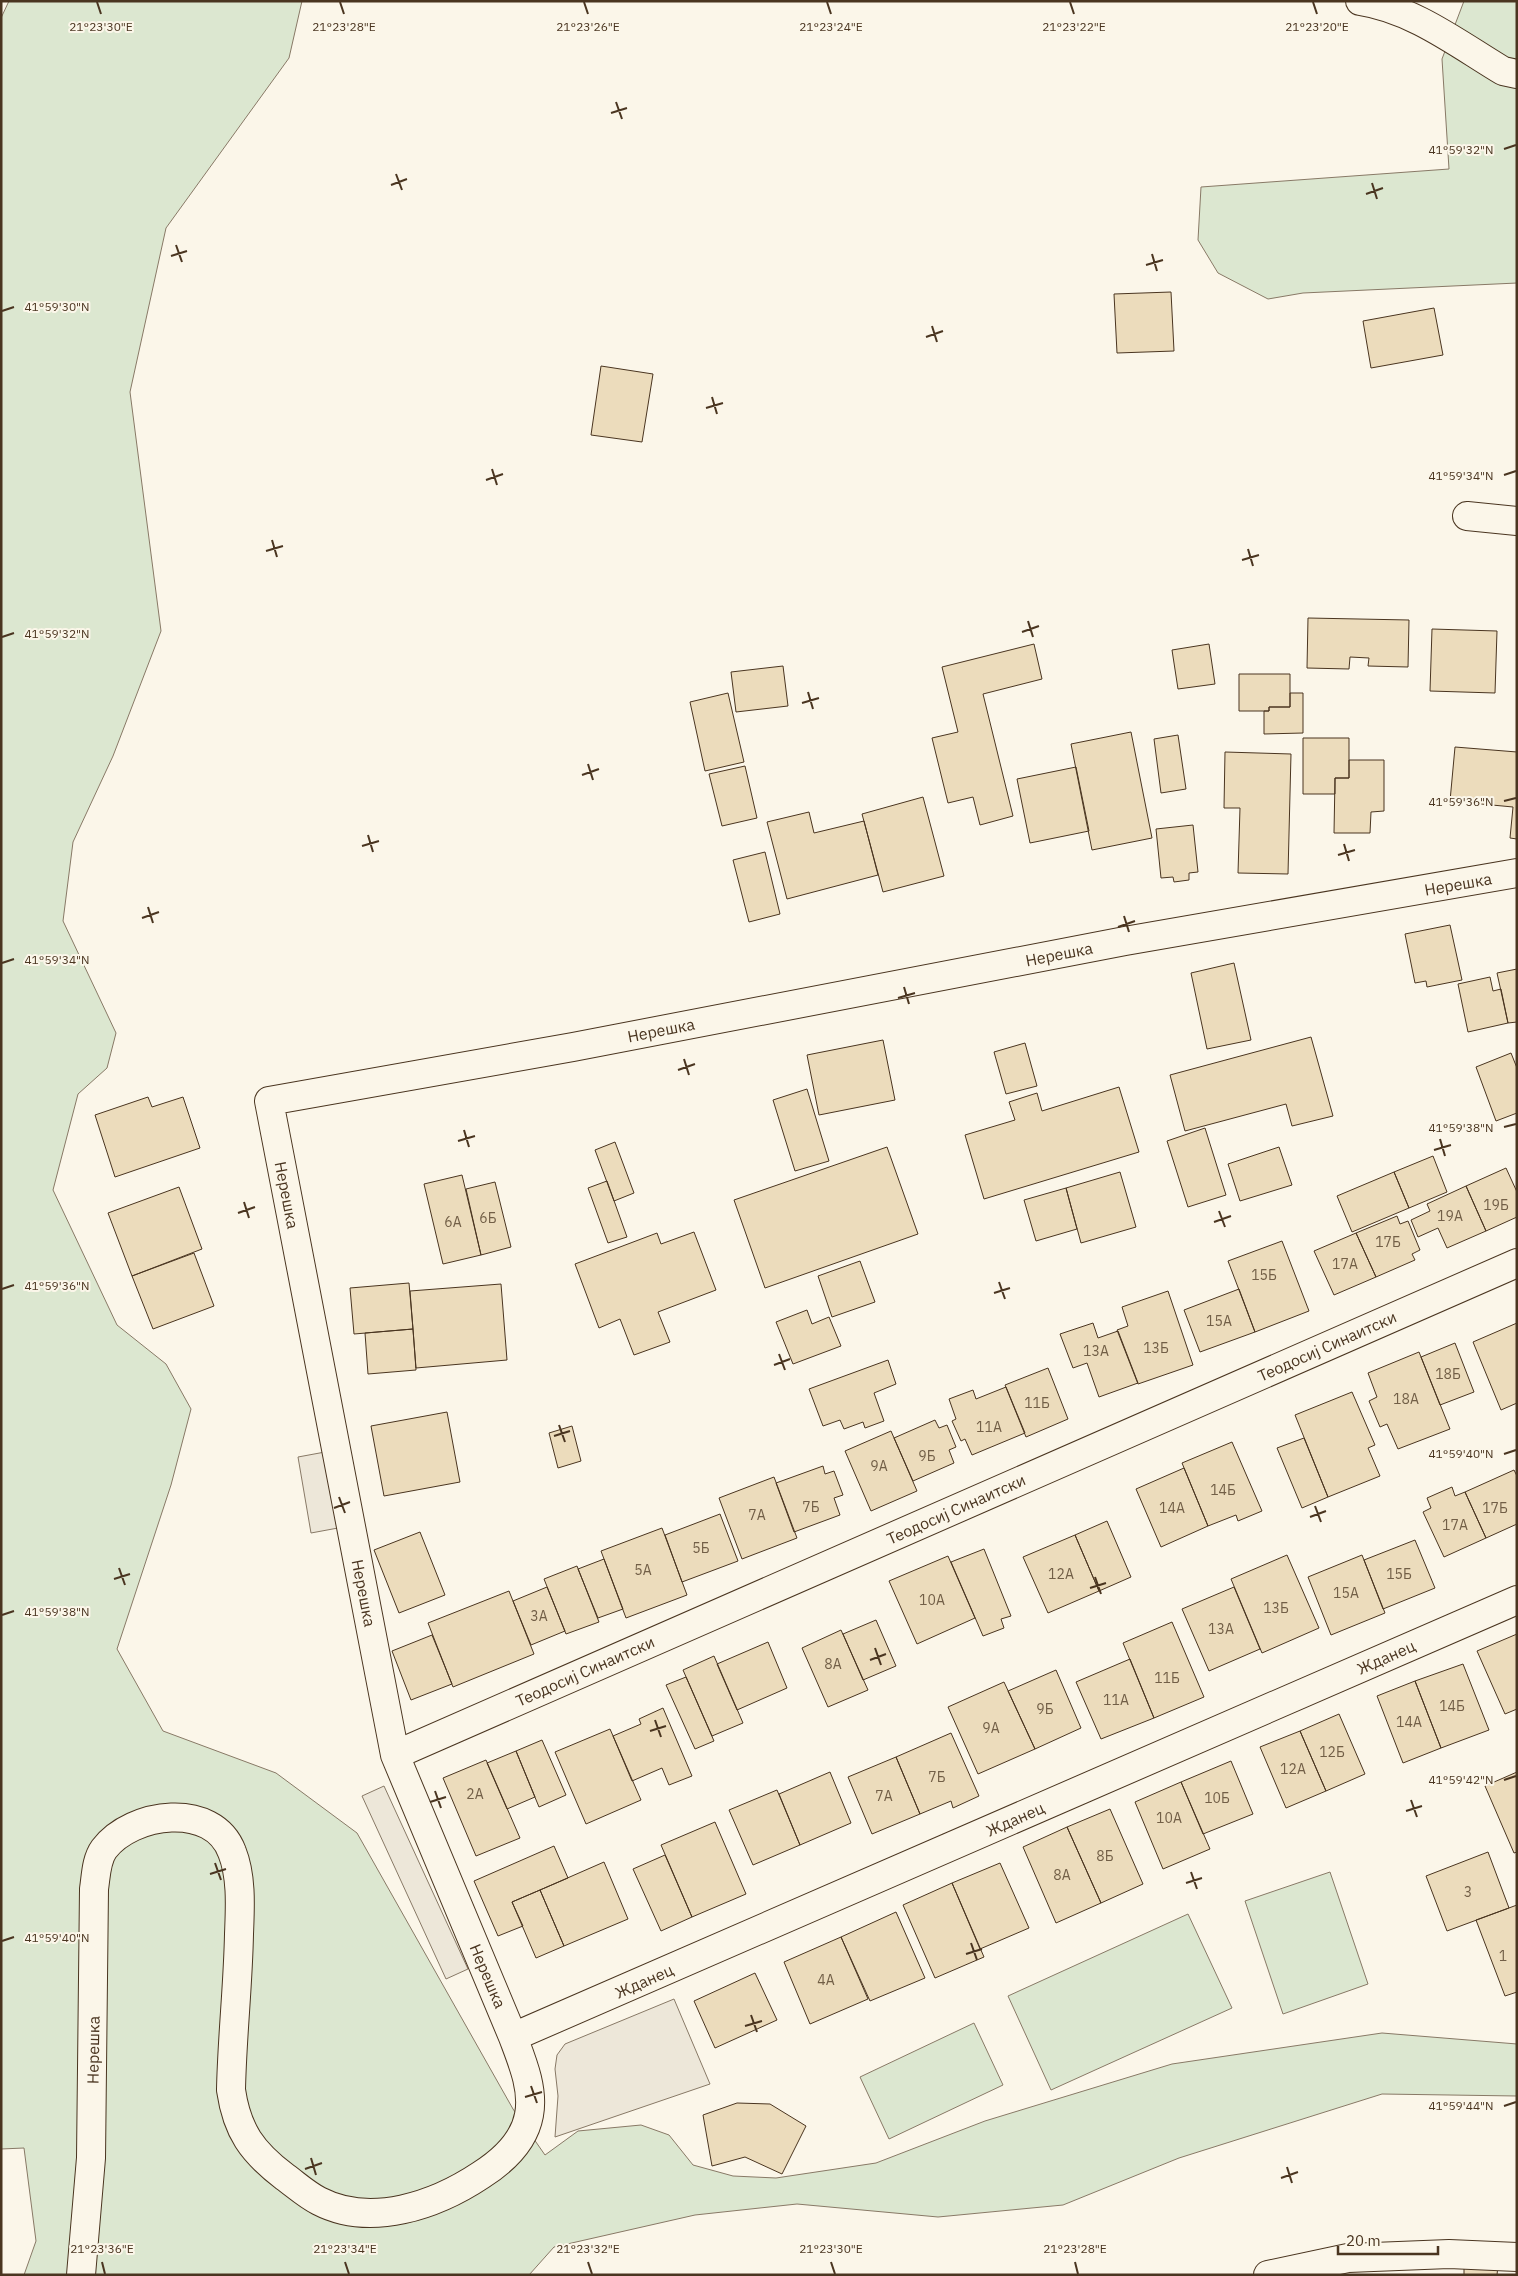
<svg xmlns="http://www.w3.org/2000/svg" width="1518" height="2276" font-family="'IBM Plex Sans',sans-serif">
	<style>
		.green { fill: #dce7d0; stroke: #887966 }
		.parking { fill: #ede7d9; stroke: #887966 }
		.building { fill: #ecdcbc; stroke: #4a3520 }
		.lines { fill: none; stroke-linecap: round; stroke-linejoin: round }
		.minor-casing { stroke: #4a3520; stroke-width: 30 }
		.minor { stroke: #fbf6e9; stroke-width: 28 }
		.ticks { fill: none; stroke: #4a3520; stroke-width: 2 }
		.labels { text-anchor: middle; stroke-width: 4; stroke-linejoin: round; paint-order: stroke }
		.number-label { font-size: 14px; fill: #725f47 }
		.street-label { font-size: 16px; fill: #4a3520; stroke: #fbf6e9 }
		.ticks-label { font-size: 12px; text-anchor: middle; fill: #4a3520; stroke: #fbf6e9; stroke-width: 4; stroke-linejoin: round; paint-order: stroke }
	</style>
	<rect width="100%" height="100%" fill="#fbf6e9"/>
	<path class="green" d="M 9,1 L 302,1 L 289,58 L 166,228 L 130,392 L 161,631 L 113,756 L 73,842 L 63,921 L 116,1033 L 107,1068 L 78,1094 L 53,1190 L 117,1325 L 166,1364 L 191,1409 L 171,1485 L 117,1649 L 163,1731 L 276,1773 L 357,1833 L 513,2109 L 545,2155 L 578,2131 L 641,2125 L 669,2135 L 693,2165 L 733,2176 L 776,2178 L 876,2163 L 985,2121 L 1172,2064 L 1382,2033 L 1517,2044 L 1517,2096 L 1382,2094 L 1179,2158 L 1063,2205 L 938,2217 L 797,2204 L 695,2215 L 554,2247 L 529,2275 L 24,2275 L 36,2241 L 24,2148 L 1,2149 L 1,18 Z
		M 1464,1 L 1517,1 L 1517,283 L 1303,293 L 1268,299 L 1218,273 L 1198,240 L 1201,187 L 1449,169 L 1442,59 Z
		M 1330,1872 L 1368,1984 L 1283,2014 L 1245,1901 Z
		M 1188,1914 L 1232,2008 L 1051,2090 L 1008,1996 Z
		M 974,2023 L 1003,2085 L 889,2139 L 860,2077 Z"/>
	<path class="parking" d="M 325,1452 L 338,1528 L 311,1533 L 298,1457 Z
		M 384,1786 L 468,1969 L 446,1979 L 362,1796 Z
		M 674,1999 L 710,2084 L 555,2137 L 558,2096 L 555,2069 L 557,2055 L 565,2044 Z"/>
	<path class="building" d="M 1171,292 L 1174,351 L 1117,353 L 1114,294 Z
		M 1434,308 L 1443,355 L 1371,368 L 1363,321 Z
		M 601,366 L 653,374 L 642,442 L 591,435 Z
		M 1308,618 L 1409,620 L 1408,667 L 1368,666 L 1369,658 L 1350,657 L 1349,669 L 1307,668 Z
		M 1432,629 L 1497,631 L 1495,693 L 1430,691 Z
		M 1034,644 L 1042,679 L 983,694 L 1013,816 L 980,825 L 973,797 L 948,803 L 932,738 L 958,732 L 942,667 Z
		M 1209,644 L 1215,684 L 1178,689 L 1172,650 Z
		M 783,666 L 788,706 L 736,712 L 731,672 Z
		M 1239,674 L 1290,674 L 1290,707 L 1269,707 L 1269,711 L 1239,711 Z
		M 728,693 L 744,762 L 705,771 L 690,702 Z
		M 1290,693 L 1303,693 L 1303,733 L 1264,734 L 1264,711 L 1269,711 L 1269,707 L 1290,707 Z
		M 1131,732 L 1152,838 L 1092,850 L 1071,744 Z
		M 1178,735 L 1186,789 L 1161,793 L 1154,739 Z
		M 1303,738 L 1349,738 L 1349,778 L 1335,778 L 1335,794 L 1303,794 Z
		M 1455,747 L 1517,752 L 1517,839 L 1510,838 L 1513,807 L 1450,801 Z
		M 1225,752 L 1291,754 L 1288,874 L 1238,873 L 1240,808 L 1224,808 Z
		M 1349,760 L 1384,760 L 1384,811 L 1371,812 L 1370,833 L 1334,833 L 1335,778 L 1349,778 Z
		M 745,766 L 757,818 L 722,826 L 709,774 Z
		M 1076,767 L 1089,831 L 1030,843 L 1017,779 Z
		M 923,797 L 944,876 L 883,892 L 862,814 Z
		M 809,812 L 814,833 L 864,821 L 878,875 L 787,899 L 767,822 Z
		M 1193,825 L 1198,872 L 1189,873 L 1189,880 L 1174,882 L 1173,877 L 1161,878 L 1156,829 Z
		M 765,852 L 780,914 L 749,922 L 733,860 Z
		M 1450,925 L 1462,980 L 1427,987 L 1426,981 L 1415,983 L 1405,934 Z
		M 1234,963 L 1251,1040 L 1207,1049 L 1191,973 Z
		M 1517,969 L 1517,1022 L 1508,1023 L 1497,973 Z
		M 1490,977 L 1493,991 L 1501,989 L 1508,1023 L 1468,1032 L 1458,984 Z
		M 1311,1037 L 1333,1116 L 1292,1126 L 1286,1104 L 1185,1131 L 1170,1075 Z
		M 883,1040 L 895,1100 L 819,1115 L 807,1055 Z
		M 1025,1043 L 1037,1086 L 1006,1094 L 994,1052 Z
		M 1511,1053 L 1517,1068 L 1517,1113 L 1496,1121 L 1476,1067 Z
		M 1119,1087 L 1139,1152 L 984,1199 L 965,1135 L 1015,1120 L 1009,1102 L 1037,1093 L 1042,1111 Z
		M 807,1089 L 829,1161 L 795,1171 L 773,1100 Z
		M 148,1097 L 152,1107 L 183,1097 L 200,1148 L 115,1177 L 95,1115 Z
		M 1205,1128 L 1226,1195 L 1188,1207 L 1167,1141 Z
		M 615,1142 L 634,1193 L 614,1201 L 595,1150 Z
		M 887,1147 L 918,1234 L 765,1288 L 734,1200 Z
		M 1279,1147 L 1292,1185 L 1240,1201 L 1228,1164 Z
		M 1433,1156 L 1447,1192 L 1409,1208 L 1394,1172 Z
		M 1506,1168 L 1517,1192 L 1517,1217 L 1486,1231 L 1466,1186 Z
		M 1120,1172 L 1136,1227 L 1081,1243 L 1066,1188 Z
		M 1394,1172 L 1409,1208 L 1352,1232 L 1337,1196 Z
		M 462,1175 L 481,1255 L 443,1264 L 424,1184 Z
		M 607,1181 L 627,1237 L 608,1243 L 588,1188 Z
		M 495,1182 L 511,1247 L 481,1255 L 466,1189 Z
		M 1466,1186 L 1486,1231 L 1447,1248 L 1438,1228 L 1418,1237 L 1411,1220 L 1430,1211 L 1427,1204 Z
		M 179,1187 L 202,1249 L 132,1276 L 108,1213 Z
		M 1066,1188 L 1077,1229 L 1036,1241 L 1024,1200 Z
		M 1397,1216 L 1400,1224 L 1408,1221 L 1420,1250 L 1412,1254 L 1415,1260 L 1376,1277 L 1356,1233 Z
		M 694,1232 L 716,1290 L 658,1312 L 670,1342 L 634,1355 L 620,1319 L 599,1328 L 575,1264 L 657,1233 L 661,1244 Z
		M 1356,1233 L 1376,1277 L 1334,1295 L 1314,1251 Z
		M 1282,1241 L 1309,1311 L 1255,1332 L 1228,1261 Z
		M 194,1253 L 214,1306 L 153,1329 L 132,1276 Z
		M 860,1261 L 875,1302 L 832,1317 L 818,1276 Z
		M 409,1283 L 413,1329 L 354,1334 L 350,1288 Z
		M 501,1284 L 507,1360 L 416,1368 L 410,1291 Z
		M 1239,1289 L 1255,1332 L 1200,1352 L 1184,1310 Z
		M 1168,1291 L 1193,1365 L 1138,1384 L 1117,1330 L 1128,1326 L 1122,1307 Z
		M 807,1310 L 812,1324 L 829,1317 L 841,1346 L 793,1364 L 776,1322 Z
		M 1093,1323 L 1098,1338 L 1118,1331 L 1138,1383 L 1099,1397 L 1087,1363 L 1073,1368 L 1060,1334 Z
		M 1517,1323 L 1517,1403 L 1501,1410 L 1473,1342 Z
		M 413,1329 L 416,1370 L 368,1374 L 365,1333 Z
		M 1455,1343 L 1474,1392 L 1440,1405 L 1421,1357 Z
		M 1419,1352 L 1450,1429 L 1398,1449 L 1387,1424 L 1380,1427 L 1369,1401 L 1377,1397 L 1368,1373 Z
		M 888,1360 L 896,1384 L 874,1393 L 884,1421 L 865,1428 L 863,1422 L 844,1429 L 840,1420 L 823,1426 L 809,1389 Z
		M 1048,1368 L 1068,1419 L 1026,1437 L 1005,1385 Z
		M 1006,1387 L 1025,1433 L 972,1455 L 965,1439 L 961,1441 L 952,1421 L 956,1419 L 949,1399 L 973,1390 L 976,1399 Z
		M 1352,1392 L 1375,1445 L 1368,1448 L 1380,1476 L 1328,1497 L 1295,1415 Z
		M 447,1412 L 460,1482 L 384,1496 L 371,1426 Z
		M 935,1420 L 939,1428 L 947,1425 L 956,1447 L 949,1450 L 954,1463 L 913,1481 L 894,1438 Z
		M 572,1426 L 581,1461 L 558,1468 L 549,1433 Z
		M 891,1431 L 917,1491 L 871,1511 L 845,1451 Z
		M 1304,1438 L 1328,1497 L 1302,1508 L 1277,1448 Z
		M 1232,1442 L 1262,1511 L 1238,1521 L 1236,1515 L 1208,1526 L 1182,1463 Z
		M 823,1466 L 825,1474 L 834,1471 L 843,1495 L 834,1498 L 840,1515 L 794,1532 L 776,1483 Z
		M 1184,1468 L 1208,1526 L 1161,1547 L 1136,1489 Z
		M 1514,1470 L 1517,1476 L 1517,1524 L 1486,1538 L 1465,1492 Z
		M 774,1477 L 797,1538 L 742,1559 L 719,1498 Z
		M 1452,1487 L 1455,1496 L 1465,1492 L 1486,1538 L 1444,1557 L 1423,1512 L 1431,1508 L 1427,1498 Z
		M 720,1514 L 738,1561 L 682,1582 L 665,1535 Z
		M 1107,1521 L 1131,1577 L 1099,1591 L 1075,1535 Z
		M 662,1528 L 687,1595 L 626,1618 L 601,1551 Z
		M 420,1532 L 445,1595 L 399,1613 L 374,1550 Z
		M 1075,1535 L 1099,1591 L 1048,1613 L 1023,1557 Z
		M 1415,1540 L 1435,1588 L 1383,1609 L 1364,1560 Z
		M 984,1549 L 1011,1616 L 1001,1619 L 1004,1628 L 983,1636 L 951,1562 Z
		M 1287,1555 L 1319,1628 L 1262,1653 L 1231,1579 Z
		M 1362,1555 L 1385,1613 L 1331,1635 L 1308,1577 Z
		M 948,1556 L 975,1618 L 917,1644 L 889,1581 Z
		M 604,1559 L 623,1609 L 598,1618 L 578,1569 Z
		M 577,1566 L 599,1622 L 566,1634 L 544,1579 Z
		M 547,1587 L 565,1631 L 531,1645 L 513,1601 Z
		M 1234,1587 L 1260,1649 L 1209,1671 L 1182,1609 Z
		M 509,1591 L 534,1654 L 453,1687 L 428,1623 Z
		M 876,1620 L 896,1666 L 863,1680 L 843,1634 Z
		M 1172,1622 L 1204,1697 L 1154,1718 L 1123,1643 Z
		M 841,1630 L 868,1690 L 828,1707 L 802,1648 Z
		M 1517,1634 L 1517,1709 L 1505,1714 L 1477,1651 Z
		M 432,1635 L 452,1684 L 411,1700 L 392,1651 Z
		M 768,1642 L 787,1688 L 737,1710 L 717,1664 Z
		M 714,1656 L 743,1723 L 712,1736 L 683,1670 Z
		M 1130,1659 L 1154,1718 L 1101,1739 L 1076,1682 Z
		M 1463,1664 L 1489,1730 L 1441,1748 L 1415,1681 Z
		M 1056,1670 L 1081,1728 L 1035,1749 L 1008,1691 Z
		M 686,1677 L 714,1741 L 695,1749 L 666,1685 Z
		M 1415,1681 L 1441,1748 L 1403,1763 L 1377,1696 Z
		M 1004,1682 L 1035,1749 L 978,1774 L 948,1707 Z
		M 663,1708 L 692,1776 L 669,1785 L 662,1768 L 632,1781 L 613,1736 L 641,1724 L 639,1719 Z
		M 1339,1714 L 1365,1774 L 1326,1791 L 1300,1731 Z
		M 610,1729 L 641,1800 L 586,1824 L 555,1752 Z
		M 1300,1731 L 1326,1791 L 1286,1808 L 1260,1747 Z
		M 951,1733 L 979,1796 L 953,1808 L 951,1801 L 920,1814 L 896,1757 Z
		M 542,1740 L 566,1795 L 539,1807 L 516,1751 Z
		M 516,1751 L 535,1797 L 507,1809 L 487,1763 Z
		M 896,1757 L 920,1814 L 872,1834 L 848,1777 Z
		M 486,1760 L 520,1838 L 476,1856 L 443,1778 Z
		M 1231,1761 L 1253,1814 L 1203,1834 L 1181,1782 Z
		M 830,1772 L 851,1823 L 800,1845 L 779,1794 Z
		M 1517,1772 L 1517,1852 L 1514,1853 L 1485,1786 Z
		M 1181,1782 L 1210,1849 L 1163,1869 L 1135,1802 Z
		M 777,1790 L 800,1845 L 753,1865 L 729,1810 Z
		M 1110,1809 L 1143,1884 L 1101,1903 L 1067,1827 Z
		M 715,1822 L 746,1894 L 692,1917 L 661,1845 Z
		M 1067,1827 L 1101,1903 L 1056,1923 L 1023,1847 Z
		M 554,1846 L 568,1878 L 512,1902 L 523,1926 L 498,1936 L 474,1881 Z
		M 1488,1852 L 1509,1908 L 1447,1931 L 1426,1876 Z
		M 665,1855 L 692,1917 L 661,1931 L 633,1869 Z
		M 604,1862 L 628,1919 L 564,1946 L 540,1890 Z
		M 1000,1863 L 1029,1928 L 980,1949 L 952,1883 Z
		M 952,1883 L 984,1957 L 935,1978 L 903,1905 Z
		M 540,1890 L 564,1946 L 536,1958 L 512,1902 Z
		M 1517,1905 L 1517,1992 L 1505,1996 L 1476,1920 Z
		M 896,1912 L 925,1978 L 870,2001 L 841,1937 Z
		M 841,1937 L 868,1999 L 810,2024 L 784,1962 Z
		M 755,1973 L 777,2020 L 715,2048 L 694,2001 Z
		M 737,2103 L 770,2104 L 806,2126 L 782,2174 L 745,2157 L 712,2166 L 703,2115 Z
		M 1464,2264 L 1498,2265 L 1497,2275 L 1464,2275 Z"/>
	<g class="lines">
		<defs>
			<path id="minor" d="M 1360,1 C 1413,9 1458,44 1503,71 L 1517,74
				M 1467,516 L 1517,521
				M 395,1755 L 1517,1263
				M 513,2037 L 1517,1600
				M 81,2275 L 91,2158 L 94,1889 C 96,1876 96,1860 104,1849 C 132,1812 213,1801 232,1852 C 242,1877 240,1908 239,1934 C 238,1986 232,2038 231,2090 C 237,2131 252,2152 285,2177 C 296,2185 307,2195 319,2201 C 371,2228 436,2205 481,2175 C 503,2161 524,2142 529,2115 C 534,2089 522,2061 513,2037 L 395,1755 L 269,1101 L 573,1047 L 1125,941 L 1517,873
				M 1268,2275 L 1348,2258 L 1449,2254 L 1517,2257"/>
		</defs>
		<use href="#minor" class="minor-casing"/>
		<use href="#minor" class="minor"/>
	</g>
	<path class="ticks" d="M 97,2 L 101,14M 340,2 L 344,14M 584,2 L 588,14M 827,2 L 831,14M 1070,2 L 1074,14M 1313,2 L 1317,14M 616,102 L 622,119M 611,113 L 627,108M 1504,149 L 1516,145M 396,174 L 402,190M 1372,183 L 1377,199M 391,185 L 407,179M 1366,194 L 1383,188M 176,245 L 182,262M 1152,254 L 1157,271M 171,256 L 187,251M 1146,265 L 1163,260M 2,311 L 14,307M 932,326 L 937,342M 926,337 L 943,331M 712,397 L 717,414M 706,408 L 723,403M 492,469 L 497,485M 1504,475 L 1516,471M 486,480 L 503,474M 272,540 L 277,557M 1248,549 L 1253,566M 266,551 L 283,546M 1242,560 L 1259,555M 1028,621 L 1033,637M 1022,632 L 1039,626M 2,637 L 14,633M 808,692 L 813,709M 802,703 L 819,698M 588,764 L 593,780M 582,775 L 599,769M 1504,801 L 1516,798M 368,835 L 373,852M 1344,844 L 1349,861M 362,846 L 379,841M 1338,855 L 1355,850M 148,907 L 153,923M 1124,916 L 1129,932M 142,918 L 159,912M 1118,927 L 1135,921M 2,963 L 14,959M 904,987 L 909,1004M 898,998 L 915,993M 684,1059 L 689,1075M 678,1070 L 695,1064M 1504,1127 L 1516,1124M 464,1130 L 469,1147M 1440,1139 L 1445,1156M 458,1141 L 475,1136M 1434,1150 L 1451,1145M 244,1202 L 249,1218M 1219,1211 L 1225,1227M 238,1213 L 255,1207M 1214,1222 L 1231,1216M 999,1282 L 1005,1299M 2,1289 L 14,1285M 994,1293 L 1010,1288M 779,1354 L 785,1370M 774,1365 L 790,1359M 559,1425 L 565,1442M 554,1436 L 570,1431M 1504,1454 L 1516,1450M 339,1497 L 345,1513M 1315,1506 L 1321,1522M 334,1508 L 350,1502M 1310,1517 L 1326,1511M 119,1568 L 125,1585M 1095,1577 L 1101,1594M 114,1579 L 130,1574M 1090,1588 L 1106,1583M 2,1615 L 14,1611M 875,1648 L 881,1665M 870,1660 L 886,1654M 655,1720 L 661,1737M 650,1731 L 666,1726M 1504,1780 L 1516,1776M 435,1791 L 441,1808M 1411,1800 L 1417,1817M 430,1802 L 446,1797M 1406,1811 L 1422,1806M 215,1863 L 221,1880M 1191,1872 L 1197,1889M 210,1874 L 226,1869M 1186,1883 L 1202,1878M 2,1941 L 14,1937M 971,1943 L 977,1960M 966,1954 L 982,1949M 751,2015 L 757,2032M 745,2026 L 762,2021M 531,2086 L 537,2103M 525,2097 L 542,2092M 1504,2106 L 1516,2102M 311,2158 L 316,2175M 1287,2167 L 1292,2183M 305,2169 L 322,2163M 1281,2178 L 1298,2172M 102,2262 L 105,2274M 345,2262 L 349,2274M 588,2262 L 592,2274M 831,2262 L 835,2274M 1075,2262 L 1078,2274"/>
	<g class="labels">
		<g class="number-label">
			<text x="1496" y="1210">19Б</text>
			<text x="1450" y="1221">19А</text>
			<text x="488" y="1223">6Б</text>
			<text x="453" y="1227">6А</text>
			<text x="1388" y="1247">17Б</text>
			<text x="1345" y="1269">17А</text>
			<text x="1264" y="1280">15Б</text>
			<text x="1219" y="1326">15А</text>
			<text x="1156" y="1353">13Б</text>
			<text x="1096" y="1356">13А</text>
			<text x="1448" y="1379">18Б</text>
			<text x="1406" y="1404">18А</text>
			<text x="1037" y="1408">11Б</text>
			<text x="989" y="1432">11А</text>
			<text x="927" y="1461">9Б</text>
			<text x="879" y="1471">9А</text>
			<text x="1223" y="1495">14Б</text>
			<text x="811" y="1512">7Б</text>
			<text x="1172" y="1513">14А</text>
			<text x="1495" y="1513">17Б</text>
			<text x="757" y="1520">7А</text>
			<text x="1455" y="1530">17А</text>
			<text x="701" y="1553">5Б</text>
			<text x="643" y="1575">5А</text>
			<text x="1061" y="1579">12А</text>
			<text x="1399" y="1579">15Б</text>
			<text x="1346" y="1598">15А</text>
			<text x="932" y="1605">10А</text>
			<text x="1276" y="1613">13Б</text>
			<text x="539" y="1621">3А</text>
			<text x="1221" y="1634">13А</text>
			<text x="833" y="1669">8А</text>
			<text x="1167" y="1683">11Б</text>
			<text x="1116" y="1705">11А</text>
			<text x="1452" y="1711">14Б</text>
			<text x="1045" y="1714">9Б</text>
			<text x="1409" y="1727">14А</text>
			<text x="991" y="1733">9А</text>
			<text x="1332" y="1757">12Б</text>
			<text x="1293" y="1774">12А</text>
			<text x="937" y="1782">7Б</text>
			<text x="475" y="1799">2А</text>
			<text x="884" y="1801">7А</text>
			<text x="1217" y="1803">10Б</text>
			<text x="1169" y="1823">10А</text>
			<text x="1105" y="1861">8Б</text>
			<text x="1062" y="1880">8А</text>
			<text x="1468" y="1897">3</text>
			<text x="1503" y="1961">1</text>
			<text x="826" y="1985">4А</text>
		</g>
		<g class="street-label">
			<text transform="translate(1458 884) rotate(-10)" y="6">Нерешка</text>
			<text transform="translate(1059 954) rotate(-11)" y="6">Нерешка</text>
			<text transform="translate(661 1030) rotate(-11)" y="6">Нерешка</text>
			<text transform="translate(287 1195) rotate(79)" y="6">Нерешка</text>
			<text transform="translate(1327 1346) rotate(-24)" y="6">Теодосиј Синаитски</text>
			<text transform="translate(956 1509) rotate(-24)" y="6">Теодосиј Синаитски</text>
			<text transform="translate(364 1593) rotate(79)" y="6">Нерешка</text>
			<text transform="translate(1386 1657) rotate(-24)" y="6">Жданец</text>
			<text transform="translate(585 1671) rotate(-24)" y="6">Теодосиј Синаитски</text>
			<text transform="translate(1015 1819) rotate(-24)" y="6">Жданец</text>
			<text transform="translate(488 1976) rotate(67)" y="6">Нерешка</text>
			<text transform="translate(644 1981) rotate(-24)" y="6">Жданец</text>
			<text transform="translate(93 2050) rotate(-89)" y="6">Нерешка</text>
		</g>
	</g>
	<g class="ticks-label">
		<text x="101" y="31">21°23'30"E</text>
		<text x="344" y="31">21°23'28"E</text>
		<text x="588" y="31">21°23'26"E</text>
		<text x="831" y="31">21°23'24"E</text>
		<text x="1074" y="31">21°23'22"E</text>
		<text x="1317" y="31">21°23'20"E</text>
		<text x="1461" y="154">41°59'32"N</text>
		<text x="57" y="311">41°59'30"N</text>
		<text x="1461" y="480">41°59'34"N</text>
		<text x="57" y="638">41°59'32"N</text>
		<text x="1461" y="806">41°59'36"N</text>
		<text x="57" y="964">41°59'34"N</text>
		<text x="1461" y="1132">41°59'38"N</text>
		<text x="57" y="1290">41°59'36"N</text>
		<text x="1461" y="1458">41°59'40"N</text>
		<text x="57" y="1616">41°59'38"N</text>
		<text x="1461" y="1784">41°59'42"N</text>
		<text x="57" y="1942">41°59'40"N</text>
		<text x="1461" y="2110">41°59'44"N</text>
		<text x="102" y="2253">21°23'36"E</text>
		<text x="345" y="2253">21°23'34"E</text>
		<text x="588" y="2253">21°23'32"E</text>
		<text x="831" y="2253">21°23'30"E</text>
		<text x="1075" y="2253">21°23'28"E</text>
	</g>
	<rect width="1518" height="2276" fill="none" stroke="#4a3520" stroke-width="5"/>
	<path d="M1338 2246v8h100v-8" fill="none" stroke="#4a3520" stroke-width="2.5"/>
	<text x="1346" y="2246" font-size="15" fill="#4a3520" stroke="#fbf6e9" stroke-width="4" paint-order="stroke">20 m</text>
</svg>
